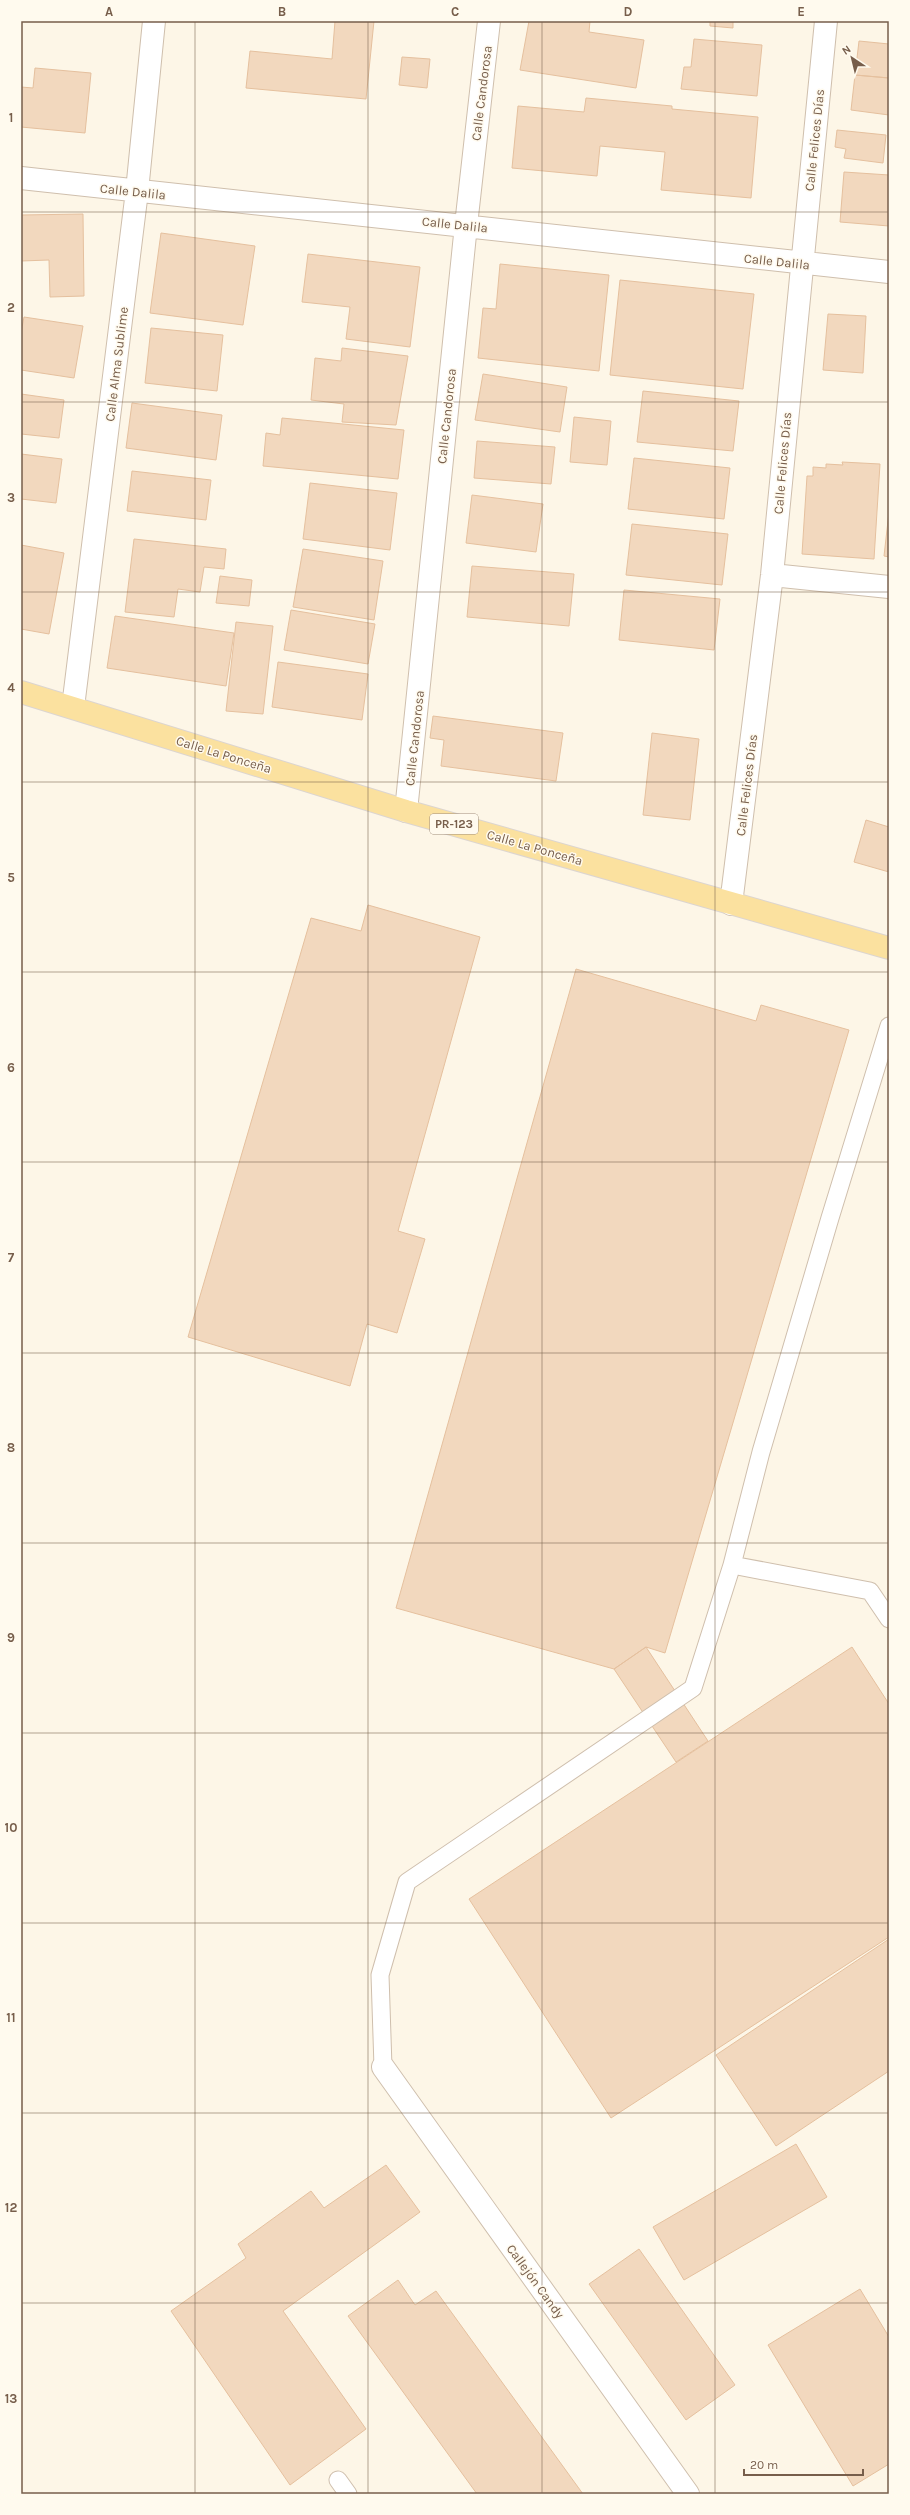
<svg xmlns="http://www.w3.org/2000/svg" width="910" height="2515" font-family="Karla,sans-serif">
	<style>
		.building { fill: #f2d8be; stroke: #e5c09e }
		.lines { fill: none; stroke-linecap: round; stroke-linejoin: round }
		.service-casing { stroke: #cfbfad; stroke-width: 19 }
		.minor-casing { stroke: #cfbfad; stroke-width: 24 }
		.primary-casing { stroke: #dcd5d0; stroke-width: 24 }
		.service { stroke: #fff; stroke-width: 17 }
		.minor { stroke: #fff; stroke-width: 22 }
		.primary { stroke: #fbe19f; stroke-width: 22 }
		.grid { fill: none; stroke: #775e4b; stroke-width: 1; stroke-opacity: 0.55 }
		.labels { text-anchor: middle; stroke-width: 3; stroke-linejoin: round; paint-order: stroke }
		.shield { fill: #fffaee; stroke: #a08d7c; stroke-width: 1 }
		.shield-label { font-size: 12px; font-weight: bold; fill: #775e4b }
		.street-label { font-size: 13px; fill: #775e4b; stroke: #fffaee }
		.neatline { fill: none; stroke: #775e4b; stroke-width: 1.5 }
		.grid-label { font-size: 13px; text-anchor: middle; font-weight: bold; fill: #775e4b }
	</style>
	<rect width="100%" height="100%" fill="#fdf6e7"/>
	<path class="building" d="M 335,21 L 374,21 L 366,99 L 246,88 L 250,51 L 332,59 Z
		M 529,21 L 590,21 L 589,32 L 644,40 L 636,88 L 520,70 Z
		M 710,21 L 733,21 L 733,28 L 710,26 Z
		M 694,39 L 762,45 L 757,96 L 681,89 L 684,67 L 691,67 Z
		M 859,41 L 889,44 L 889,78 L 855,75 Z
		M 402,57 L 430,59 L 427,88 L 399,85 Z
		M 35,68 L 91,73 L 85,133 L 21,127 L 21,87 L 33,88 Z
		M 855,75 L 889,78 L 889,115 L 851,110 Z
		M 586,98 L 672,106 L 672,109 L 758,117 L 751,198 L 661,190 L 665,152 L 600,146 L 597,176 L 512,168 L 518,106 L 584,112 Z
		M 837,130 L 886,135 L 883,163 L 844,158 L 846,149 L 835,147 Z
		M 844,172 L 889,175 L 889,226 L 840,222 Z
		M 83,214 L 84,296 L 50,297 L 49,260 L 21,261 L 21,215 Z
		M 161,233 L 255,246 L 243,325 L 150,313 Z
		M 308,254 L 420,267 L 410,347 L 346,339 L 350,307 L 302,302 Z
		M 500,264 L 609,275 L 599,371 L 478,358 L 483,308 L 496,309 Z
		M 620,280 L 754,294 L 743,389 L 610,375 Z
		M 828,314 L 866,316 L 863,373 L 823,370 Z
		M 24,317 L 83,326 L 74,378 L 21,370 L 21,333 Z
		M 151,328 L 223,335 L 217,391 L 145,383 Z
		M 342,348 L 408,356 L 396,425 L 342,422 L 344,404 L 311,400 L 315,358 L 341,361 Z
		M 483,374 L 567,387 L 560,432 L 475,420 Z
		M 643,391 L 739,401 L 733,451 L 637,442 Z
		M 21,394 L 64,400 L 59,438 L 21,434 Z
		M 132,403 L 222,415 L 216,460 L 126,448 Z
		M 574,417 L 611,421 L 607,465 L 570,462 Z
		M 282,418 L 404,430 L 398,479 L 263,466 L 266,433 L 280,435 Z
		M 477,441 L 555,447 L 551,484 L 474,478 Z
		M 21,454 L 62,459 L 56,503 L 21,499 Z
		M 634,458 L 730,468 L 724,519 L 628,509 Z
		M 842,462 L 880,464 L 874,559 L 802,554 L 807,476 L 813,476 L 813,467 L 826,468 L 826,464 L 843,465 Z
		M 132,471 L 211,480 L 206,520 L 127,511 Z
		M 310,483 L 397,493 L 390,550 L 303,539 Z
		M 472,495 L 543,504 L 536,552 L 466,543 Z
		M 889,512 L 889,557 L 884,556 Z
		M 632,524 L 728,534 L 722,585 L 626,575 Z
		M 134,539 L 226,549 L 224,569 L 204,567 L 200,592 L 178,589 L 174,617 L 125,612 Z
		M 21,545 L 64,553 L 49,634 L 21,629 Z
		M 303,549 L 383,561 L 374,620 L 293,607 Z
		M 472,566 L 574,574 L 569,626 L 467,617 Z
		M 220,576 L 252,580 L 249,606 L 216,603 Z
		M 624,590 L 720,599 L 714,650 L 619,640 Z
		M 291,610 L 375,624 L 368,664 L 284,650 Z
		M 115,616 L 234,633 L 226,686 L 107,668 Z
		M 236,622 L 273,626 L 263,714 L 226,711 Z
		M 278,662 L 368,674 L 362,720 L 272,707 Z
		M 433,716 L 563,733 L 556,781 L 441,766 L 444,740 L 430,738 Z
		M 652,733 L 699,739 L 690,820 L 643,815 Z
		M 866,820 L 889,827 L 889,872 L 854,862 Z
		M 368,905 L 480,937 L 398,1231 L 425,1239 L 397,1333 L 367,1324 L 350,1386 L 188,1337 L 311,918 L 361,931 Z
		M 576,969 L 756,1021 L 761,1005 L 849,1030 L 665,1653 L 646,1647 L 614,1669 L 396,1608 Z
		M 646,1647 L 708,1741 L 676,1762 L 614,1669 Z
		M 852,1647 L 889,1704 L 889,1937 L 611,2118 L 469,1899 Z
		M 889,1939 L 889,2071 L 776,2146 L 716,2055 Z
		M 796,2144 L 827,2197 L 684,2280 L 653,2227 Z
		M 386,2165 L 420,2212 L 283,2311 L 366,2429 L 290,2485 L 171,2311 L 246,2258 L 238,2244 L 311,2191 L 324,2208 Z
		M 639,2249 L 735,2385 L 686,2420 L 589,2284 Z
		M 398,2280 L 415,2305 L 436,2291 L 583,2494 L 477,2494 L 348,2316 Z
		M 860,2289 L 889,2337 L 889,2464 L 853,2486 L 768,2345 Z"/>
	<g class="lines">
		<defs>
			<path id="service" d="M 732,1565 L 870,1591 L 889,1619
				M 383,2067 L 380,1975 L 407,1882 L 693,1688 L 732,1565 L 761,1452 L 830,1218 L 889,1026
				M 338,2480 L 348,2494"/>
			<path id="minor" d="M 21,178 L 889,272
				M 772,575 L 889,587
				M 73,707 L 137,191 L 154,21
				M 406,811 L 466,225 L 489,21
				M 731,904 L 772,575 L 826,21
				M 383,2067 L 688,2494"/>
			<path id="primary" d="M 21,692 L 406,811 L 889,948"/>
		</defs>
		<use href="#service" class="service-casing"/>
		<use href="#minor" class="minor-casing"/>
		<use href="#primary" class="primary-casing"/>
		<use href="#service" class="service"/>
		<use href="#minor" class="minor"/>
		<use href="#primary" class="primary"/>
	</g>
	<path class="grid" d="M 195,21 L 195,2494M 368,21 L 368,2494M 542,21 L 542,2494M 715,21 L 715,2494M 21,212 L 889,212M 21,402 L 889,402M 21,592 L 889,592M 21,782 L 889,782M 21,972 L 889,972M 21,1162 L 889,1162M 21,1353 L 889,1353M 21,1543 L 889,1543M 21,1733 L 889,1733M 21,1923 L 889,1923M 21,2113 L 889,2113M 21,2303 L 889,2303"/>
	<g class="labels">
		<rect class="shield" x="430" y="814" width="48" height="20" rx="3"/>
		<g class="shield-label">
			<text x="454" y="828">PR-123</text>
		</g>
		<g class="street-label">
			<text transform="translate(481 93) rotate(-83)" y="5">Calle Candorosa</text>
			<text transform="translate(814 140) rotate(-84)" y="5">Calle Felices Días</text>
			<text transform="translate(133 191) rotate(6)" y="5">Calle Dalila</text>
			<text transform="translate(455 224) rotate(6)" y="5">Calle Dalila</text>
			<text transform="translate(777 261) rotate(6)" y="5">Calle Dalila</text>
			<text transform="translate(116 364) rotate(-83)" y="5">Calle Alma Sublime</text>
			<text transform="translate(446 416) rotate(-84)" y="5">Calle Candorosa</text>
			<text transform="translate(782 463) rotate(-85)" y="5">Calle Felices Días</text>
			<text transform="translate(414 738) rotate(-84)" y="5">Calle Candorosa</text>
			<text transform="translate(224 754) rotate(17)" y="5">Calle La Ponceña</text>
			<text transform="translate(746 785) rotate(-83)" y="5">Calle Felices Días</text>
			<text transform="translate(535 847) rotate(16)" y="5">Calle La Ponceña</text>
			<text transform="translate(536 2281) rotate(54)" y="5">Callejón Candy</text>
		</g>
	</g>
	<rect width="910" height="2515" fill="none" stroke="#fffaee" stroke-width="44"/>
	<g transform="translate(852 58) rotate(325)" stroke="#fffaee" stroke-width="3" paint-order="stroke">
	<path d="M0-3L7 15L0 10L-7 15Z" fill="#775e4b"/>
	<text y="-6" font-size="11" font-weight="bold" text-anchor="middle" fill="#775e4b">N</text>
	</g>
	<path d="M744 2469v6h119v-6" fill="none" stroke="#775e4b" stroke-width="2"/>
	<text x="750" y="2469" font-size="12" fill="#775e4b" stroke="#fffaee" stroke-width="3" paint-order="stroke">20 m</text>
	<rect x="22" y="22" width="866" height="2471" class="neatline"/>
	<g class="grid-label">
		<text x="109" y="16">A</text>
		<text x="282" y="16">B</text>
		<text x="455" y="16">C</text>
		<text x="628" y="16">D</text>
		<text x="801" y="16">E</text>
		<text x="11" y="122">1</text>
		<text x="11" y="312">2</text>
		<text x="11" y="502">3</text>
		<text x="11" y="692">4</text>
		<text x="11" y="882">5</text>
		<text x="11" y="1072">6</text>
		<text x="11" y="1262">7</text>
		<text x="11" y="1452">8</text>
		<text x="11" y="1642">9</text>
		<text x="11" y="1832">10</text>
		<text x="11" y="2022">11</text>
		<text x="11" y="2212">12</text>
		<text x="11" y="2403">13</text>
	</g>
</svg>
